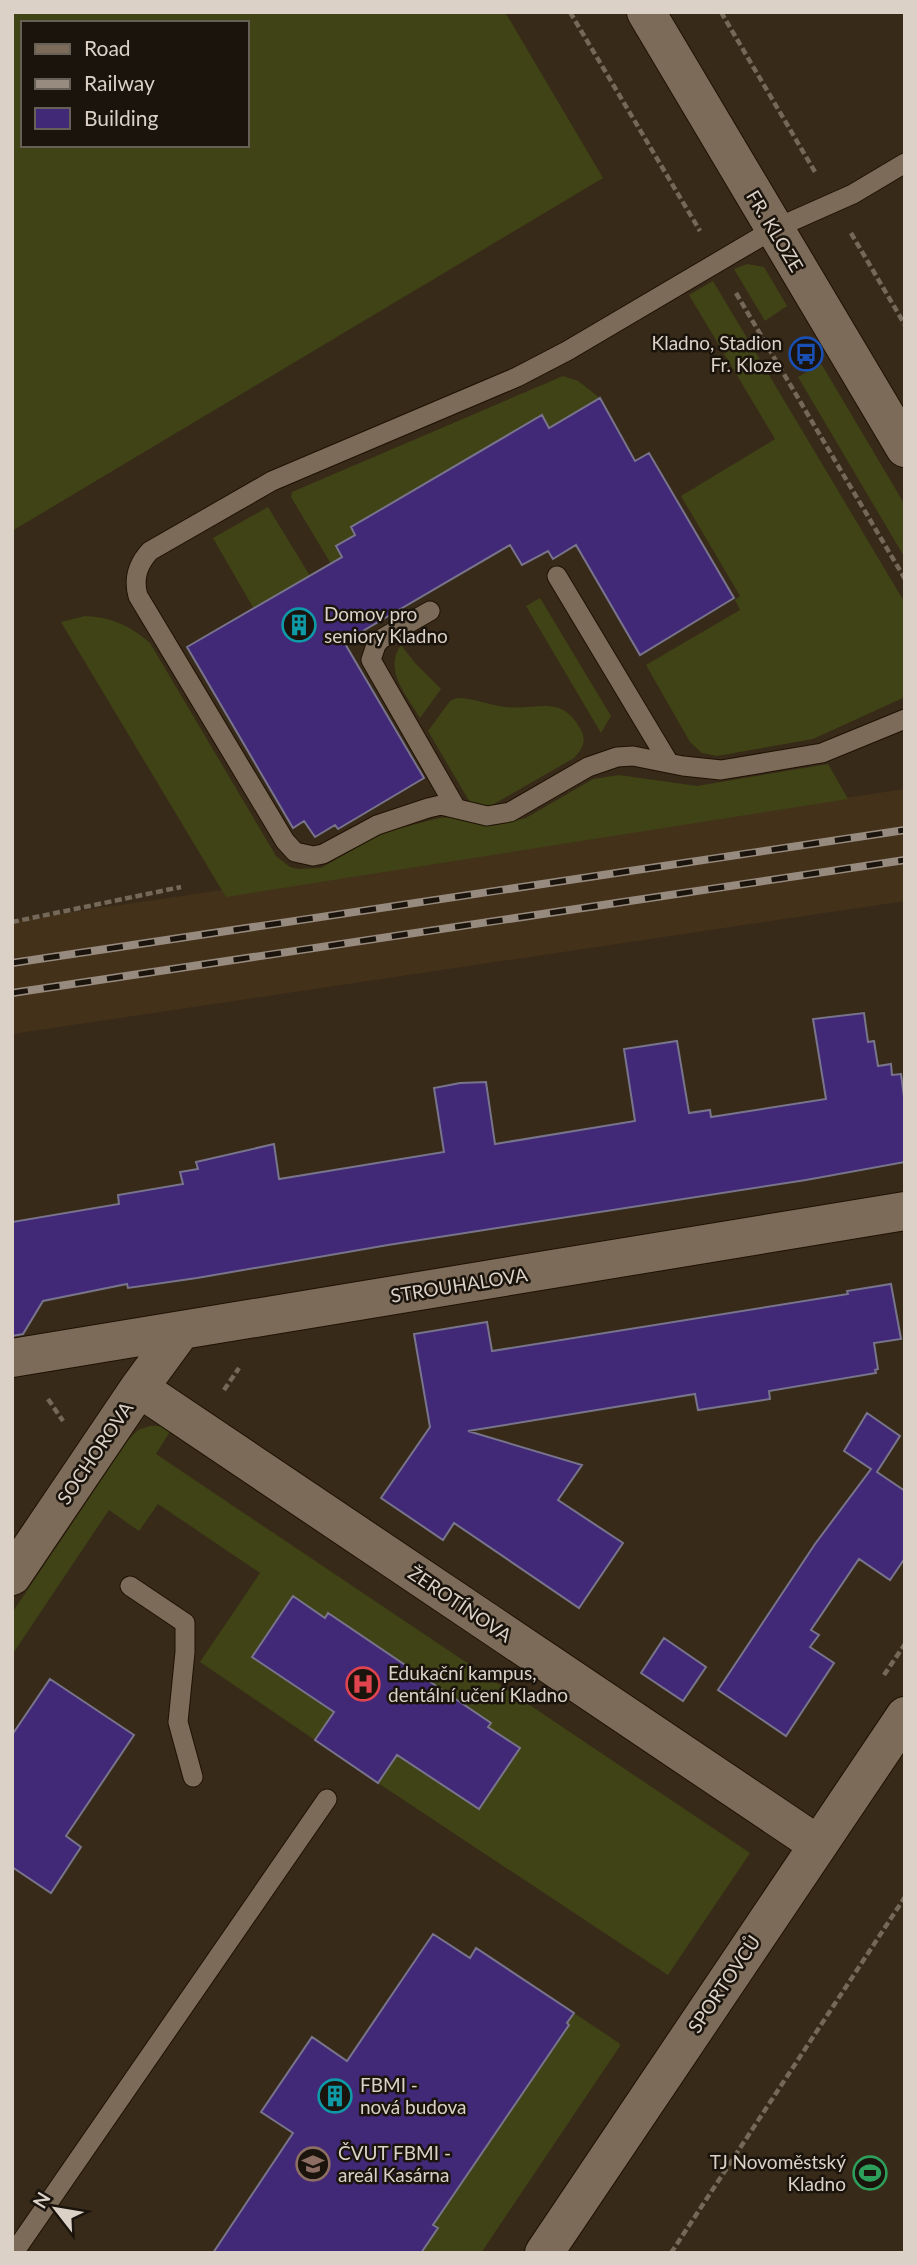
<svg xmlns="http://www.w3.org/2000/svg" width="917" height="2265" font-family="Lato,sans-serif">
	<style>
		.built { fill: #44311a }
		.grass { fill: #3f4315; fill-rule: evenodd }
		.building { fill: #412978; stroke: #78748b; stroke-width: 2 }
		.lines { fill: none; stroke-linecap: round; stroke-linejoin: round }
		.lane-casing { stroke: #1f1203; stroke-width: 21 }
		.street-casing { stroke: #1f1203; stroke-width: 40 }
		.path { stroke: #746859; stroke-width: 4.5; stroke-dasharray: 7 3.5; stroke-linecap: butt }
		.lane { stroke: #7c6b58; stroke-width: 19 }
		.street { stroke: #7c6b58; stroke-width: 38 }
		.rail-casing { stroke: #968b7e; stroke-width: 8 }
		.rail { stroke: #1a140d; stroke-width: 5; stroke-dasharray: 16; stroke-linecap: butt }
		.labels { text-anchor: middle; stroke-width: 5; stroke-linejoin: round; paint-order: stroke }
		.street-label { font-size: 19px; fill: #dbd1c7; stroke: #1a140d }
		.poi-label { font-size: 19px; fill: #dbd1c7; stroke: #1a140d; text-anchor: start }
	</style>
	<rect width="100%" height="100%" fill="#382a19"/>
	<path class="built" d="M 905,789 L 905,901 L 12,1034 L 12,921 Z"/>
	<path class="grass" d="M 12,12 L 505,12 L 603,178 L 12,531 ZM 23,23 L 247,23 L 247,145 L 23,145 Z
		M 747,264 L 764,267 L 787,306 L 765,321 L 734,269 Z
		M 713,281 L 905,603 L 905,697 L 813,739 L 717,756 L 702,753 L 690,742 L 646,665 L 740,610 L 735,600 L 740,596 L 681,496 L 775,439 L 689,295 Z
		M 819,365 L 822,365 L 905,505 L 905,558 L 798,377 Z
		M 563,376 L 578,381 L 600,398 L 549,428 L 541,415 L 351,527 L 355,535 L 337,546 L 343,557 L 331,564 L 291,497 L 292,492 Z
		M 268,507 L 310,576 L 254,609 L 213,538 Z
		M 540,598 L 611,716 L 601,733 L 526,606 Z
		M 85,616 C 111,617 131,626 150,643 L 276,856 L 290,867 L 298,869 L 321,868 L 382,833 L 439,818 L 450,817 L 489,825 L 511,822 L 526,818 L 593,779 L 619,775 L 697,786 L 828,764 L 848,799 L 226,897 L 61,622 Z
		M 401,645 L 415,663 L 441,689 L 420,718 C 407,696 383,670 401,645 Z
		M 457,698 C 473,698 489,705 505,707 C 538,711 561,693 581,730 C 587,741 582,749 574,758 L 487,808 L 473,804 L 468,799 L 428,731 L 450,701 Z
		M 150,1426 L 161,1426 L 171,1430 L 156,1454 L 750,1853 L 668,1975 L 378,1783 L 397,1755 L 519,1748 L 488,1727 L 491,1723 L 328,1613 L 325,1618 L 293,1597 L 252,1657 L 334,1712 L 315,1740 L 200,1662 L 260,1573 L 158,1504 L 139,1531 L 109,1510 L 12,1655 L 12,1613 L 129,1439 L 138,1430 Z
		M 574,2013 L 619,2043 L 620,2046 L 481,2253 L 421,2253 L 438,2229 L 433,2225 L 569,2025 L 567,2023 Z"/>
	<path class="building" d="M 600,398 L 635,461 L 649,453 L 734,598 L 640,655 L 576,545 L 553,559 L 548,551 L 522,565 L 510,545 L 344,642 L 424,778 L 338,829 L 335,825 L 315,837 L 304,821 L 293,828 L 187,647 L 342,557 L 336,546 L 355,535 L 351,527 L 542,415 L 549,428 Z
		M 864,1013 L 868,1042 L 874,1041 L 878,1066 L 891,1064 L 892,1075 L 901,1074 L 905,1104 L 905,1162 L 806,1180 L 388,1245 L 197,1278 L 128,1288 L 127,1284 L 43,1301 L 23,1334 L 12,1336 L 12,1222 L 119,1204 L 118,1195 L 183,1184 L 180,1172 L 198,1169 L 196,1162 L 274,1144 L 279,1179 L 444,1152 L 434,1088 L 460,1083 L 486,1082 L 495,1144 L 635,1121 L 624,1049 L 677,1041 L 689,1113 L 710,1110 L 711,1117 L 826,1099 L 813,1019 Z
		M 891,1284 L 901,1339 L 874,1343 L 878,1369 L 875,1370 L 876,1373 L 769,1391 L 770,1399 L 698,1410 L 695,1394 L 468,1431 L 582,1465 L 558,1500 L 623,1543 L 579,1608 L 454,1523 L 443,1540 L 381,1498 L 430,1427 L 414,1334 L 487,1322 L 492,1351 L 848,1294 L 847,1291 Z
		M 867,1413 L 900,1436 L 877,1472 L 905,1491 L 905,1558 L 890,1580 L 859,1559 L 811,1630 L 819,1635 L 810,1647 L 834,1663 L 786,1736 L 718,1690 L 815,1544 L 871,1469 L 844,1451 Z
		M 293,1596 L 325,1618 L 328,1613 L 491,1723 L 488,1727 L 520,1748 L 479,1809 L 397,1755 L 378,1783 L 315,1740 L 334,1712 L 252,1657 Z
		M 664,1638 L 706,1667 L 683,1701 L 641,1673 Z
		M 50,1679 L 134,1735 L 66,1836 L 81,1847 L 51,1893 L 12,1867 L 12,1735 Z
		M 433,1934 L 470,1958 L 476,1948 L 574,2013 L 567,2023 L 569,2025 L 433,2225 L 438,2228 L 421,2253 L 213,2253 L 293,2133 L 261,2112 L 312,2037 L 347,2061 Z"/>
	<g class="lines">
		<defs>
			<path id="lane" d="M 905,163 L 853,194 L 774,229 L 567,351 L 517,377 L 272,481 L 150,551 C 138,564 133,578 138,596 L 285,841 L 295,852 L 313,856 L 323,854 L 377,825 L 428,808 L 441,805 L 487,816 L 510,812 L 588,767 L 617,757 L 633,756 L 683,766 L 721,770 L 822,753 L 905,719
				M 557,576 L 669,763
				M 430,611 L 381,639 L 376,645 L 371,660 L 456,808
				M 130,1586 L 185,1623 L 185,1652 L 178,1722 L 193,1777
				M 15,2251 L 327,1799"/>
			<path id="street" d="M 646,12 L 905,448
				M 12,1358 L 905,1211
				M 139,1388 L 817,1844
				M 12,1576 L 139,1388 L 180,1332
				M 544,2253 L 905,1716"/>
		</defs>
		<use href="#lane" class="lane-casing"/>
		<use href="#street" class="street-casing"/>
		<path class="path" d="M 570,12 L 700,231
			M 721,12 L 815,172
			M 851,233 L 905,325
			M 736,293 L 905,579
			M 12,922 L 181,887
			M 224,1390 L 239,1368
			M 48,1399 L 63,1421
			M 884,1675 L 905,1644
			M 671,2253 L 905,1897"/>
		<use href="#lane" class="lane"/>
		<use href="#street" class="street"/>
		<defs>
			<path id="rail" d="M 12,963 L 905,830
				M 12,993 L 905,860"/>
		</defs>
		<use href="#rail" class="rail-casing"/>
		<use href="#rail" class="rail"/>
	</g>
	<defs>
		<symbol id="bus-ring" viewBox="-11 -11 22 22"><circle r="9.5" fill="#1a140d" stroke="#1a4fb4" stroke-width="1.5"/><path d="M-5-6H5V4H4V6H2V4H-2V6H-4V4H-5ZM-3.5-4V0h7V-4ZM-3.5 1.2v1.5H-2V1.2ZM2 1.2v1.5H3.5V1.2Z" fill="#1a4fb4"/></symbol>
		<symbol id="building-ring" viewBox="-11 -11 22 22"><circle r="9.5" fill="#1a140d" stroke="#0f9aa8" stroke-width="1.5"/><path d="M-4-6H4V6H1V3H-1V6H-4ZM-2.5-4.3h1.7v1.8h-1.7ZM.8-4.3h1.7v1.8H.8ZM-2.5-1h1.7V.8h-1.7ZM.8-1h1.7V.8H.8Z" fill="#0f9aa8"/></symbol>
		<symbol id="hospital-ring" viewBox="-11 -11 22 22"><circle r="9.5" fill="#1a140d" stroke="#e0444e" stroke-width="1.5"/><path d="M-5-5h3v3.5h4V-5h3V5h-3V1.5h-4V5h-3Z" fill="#e0444e"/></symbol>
		<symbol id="university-ring" viewBox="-11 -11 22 22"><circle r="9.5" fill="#1a140d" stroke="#8d6e63" stroke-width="1.5"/><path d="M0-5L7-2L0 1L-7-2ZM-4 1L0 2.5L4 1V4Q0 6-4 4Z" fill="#8d6e63"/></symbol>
		<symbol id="stadium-ring" viewBox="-11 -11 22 22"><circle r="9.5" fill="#1a140d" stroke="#2e9e5b" stroke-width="1.5"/><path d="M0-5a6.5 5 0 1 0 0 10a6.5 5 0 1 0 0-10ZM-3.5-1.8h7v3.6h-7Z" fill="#2e9e5b"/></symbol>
	</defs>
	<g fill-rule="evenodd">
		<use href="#bus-ring" x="787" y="335" width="38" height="38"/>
		<use href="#building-ring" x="280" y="606" width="38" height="38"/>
		<use href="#hospital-ring" x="344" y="1665" width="38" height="38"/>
		<use href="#building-ring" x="316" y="2077" width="38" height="38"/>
		<use href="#university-ring" x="294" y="2145" width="38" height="38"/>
		<use href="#stadium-ring" x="851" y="2154" width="38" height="38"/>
	</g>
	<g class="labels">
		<g class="street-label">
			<text transform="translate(775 231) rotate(59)" y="7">FR. KLOZE</text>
			<text transform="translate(459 1285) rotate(-9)" y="7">STROUHALOVA</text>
			<text transform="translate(95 1453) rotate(-56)" y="7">SOCHOROVA</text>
			<text transform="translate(460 1604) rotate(34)" y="7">ŽEROTÍNOVA</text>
			<text transform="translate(724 1984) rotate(-56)" y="7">SPORTOVCŮ</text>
		</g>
		<g class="poi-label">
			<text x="782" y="350" text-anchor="end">Kladno, Stadion<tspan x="782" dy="22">Fr. Kloze</tspan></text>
			<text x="324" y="621">Domov pro<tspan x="324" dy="22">seniory Kladno</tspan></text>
			<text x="388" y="1680">Edukační kampus,<tspan x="388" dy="22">dentální učení Kladno</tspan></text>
			<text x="360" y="2092">FBMI -<tspan x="360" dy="22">nová budova</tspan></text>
			<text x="338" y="2160">ČVUT FBMI -<tspan x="338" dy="22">areál Kasárna</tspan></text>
			<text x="846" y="2169" text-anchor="end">TJ Novoměstský<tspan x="846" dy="22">Kladno</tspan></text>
		</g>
	</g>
	<rect width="917" height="2265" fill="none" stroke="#dbd1c7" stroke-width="28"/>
	<rect x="21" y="21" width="228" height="126" fill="#1a140d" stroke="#676057" stroke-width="2"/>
	<rect x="35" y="44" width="35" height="10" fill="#7c6b58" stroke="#676057" stroke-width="2"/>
	<text x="84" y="56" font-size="21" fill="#dbd1c7">Road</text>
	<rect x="35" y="79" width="35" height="10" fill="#968b7e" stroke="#676057" stroke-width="2"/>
	<text x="84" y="91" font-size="21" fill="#dbd1c7">Railway</text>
	<rect x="35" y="108" width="35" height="21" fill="#412978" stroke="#676057" stroke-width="2"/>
	<text x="84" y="126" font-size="21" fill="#dbd1c7">Building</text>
	<g transform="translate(56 2209) rotate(301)" stroke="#1a140d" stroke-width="5" paint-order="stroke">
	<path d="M0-5L12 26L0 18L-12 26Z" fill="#dbd1c7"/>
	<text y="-10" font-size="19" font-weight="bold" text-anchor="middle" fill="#dbd1c7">N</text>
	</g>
</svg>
